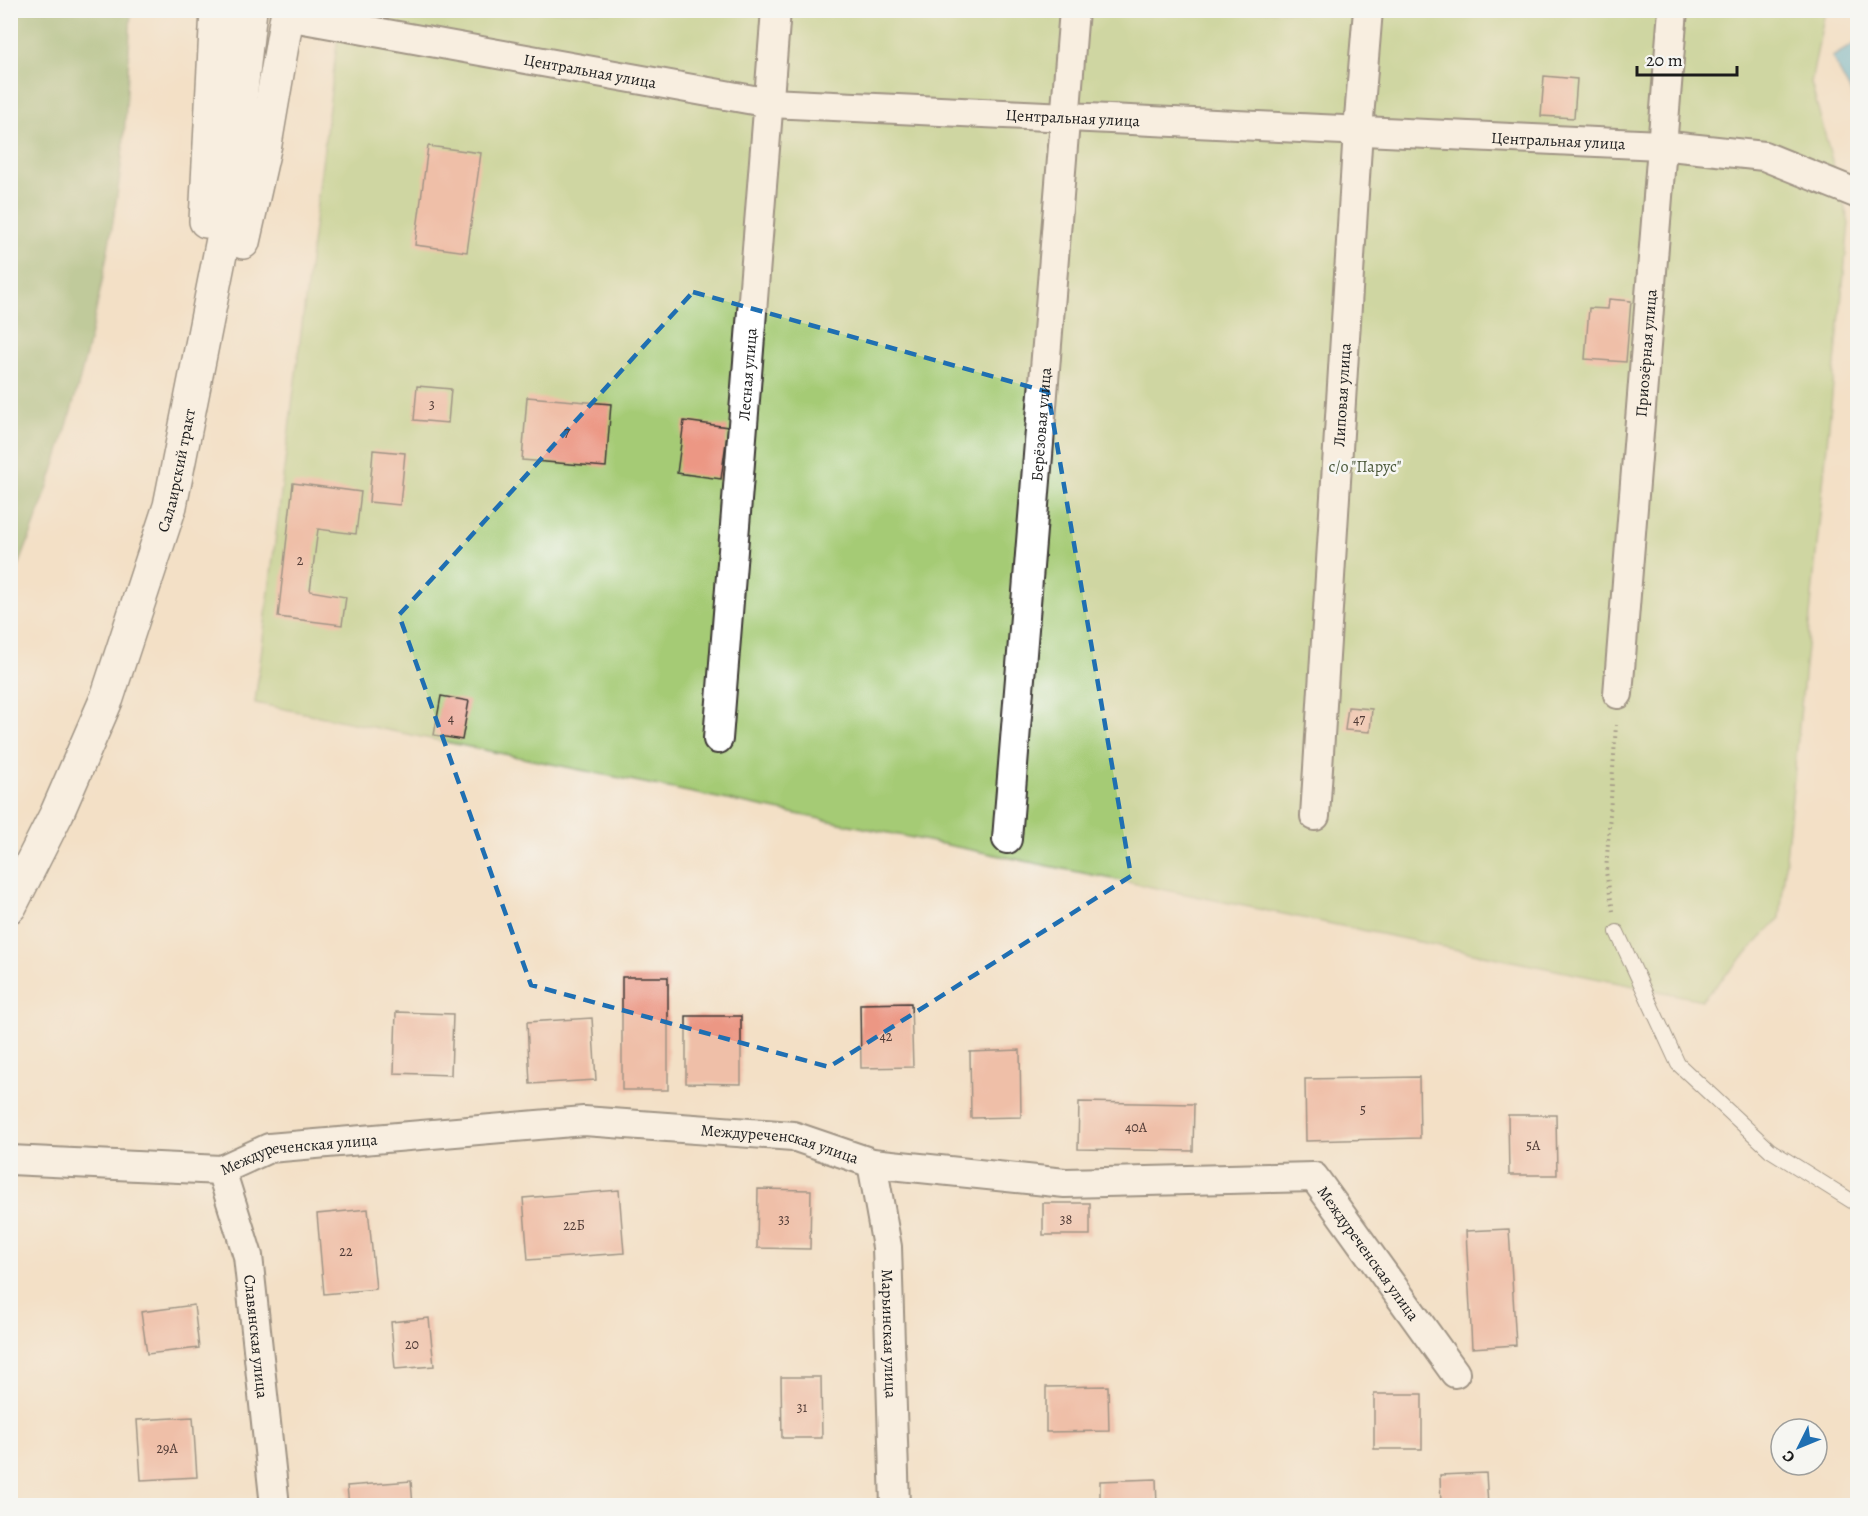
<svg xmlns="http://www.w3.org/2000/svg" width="1868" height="1516" font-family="Alegreya,serif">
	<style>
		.green { fill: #a5cb75; stroke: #607448; stroke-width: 1.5 }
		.forest { fill: #84af66; stroke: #506641; stroke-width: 1.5 }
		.water { fill: #5bb7d9; stroke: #3c6a7a; stroke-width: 1.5 }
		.building { fill: #ec9784 }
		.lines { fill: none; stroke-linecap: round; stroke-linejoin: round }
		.lane-casing { stroke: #3c3936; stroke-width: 16 }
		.street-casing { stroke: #3c3936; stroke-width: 32 }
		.secondary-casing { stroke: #3c3936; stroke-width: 36 }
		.path { stroke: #3c3936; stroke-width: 4; stroke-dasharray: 1.5 4.5; stroke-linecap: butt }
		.lane { stroke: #fff; stroke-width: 14 }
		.street { stroke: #fff; stroke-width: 28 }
		.secondary { stroke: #fff; stroke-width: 33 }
		.marked { fill: none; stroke: #1f6fb2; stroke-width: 4.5; stroke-dasharray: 12 8; stroke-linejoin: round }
		.labels { text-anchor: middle; stroke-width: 5; stroke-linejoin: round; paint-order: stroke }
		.number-label { font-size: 14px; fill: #503b36 }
		.street-label { font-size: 16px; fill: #1c1c1c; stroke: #f6f6f2 }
		.park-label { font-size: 16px; fill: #4c593b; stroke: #f6f6f2 }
	</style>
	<rect width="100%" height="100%" fill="#f6f6f2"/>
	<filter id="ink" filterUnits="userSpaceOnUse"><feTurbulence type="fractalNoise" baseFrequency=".0167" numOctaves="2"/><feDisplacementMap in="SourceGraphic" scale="12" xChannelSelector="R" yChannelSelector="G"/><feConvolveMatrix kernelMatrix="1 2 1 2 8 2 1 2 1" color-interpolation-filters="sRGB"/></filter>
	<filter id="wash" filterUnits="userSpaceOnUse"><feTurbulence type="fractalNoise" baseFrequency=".008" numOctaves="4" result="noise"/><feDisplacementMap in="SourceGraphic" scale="24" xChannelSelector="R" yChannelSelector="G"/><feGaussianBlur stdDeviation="1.35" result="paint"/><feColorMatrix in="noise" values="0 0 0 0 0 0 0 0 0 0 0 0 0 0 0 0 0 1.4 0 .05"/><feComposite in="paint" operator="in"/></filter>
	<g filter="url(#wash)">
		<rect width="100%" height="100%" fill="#f3e0c6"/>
		<path class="green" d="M 341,11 L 1825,11 L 1811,83 L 1849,223 L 1780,918 L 1702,1000 L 255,703 Z"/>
		<path class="forest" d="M 11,10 L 131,11 C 128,67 127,126 119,183 C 99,321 65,456 11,585 Z"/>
		<path class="water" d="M 1857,42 L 1857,104 L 1832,57 Z"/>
		<g id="blocks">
			<path class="building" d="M 1544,76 L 1577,79 L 1574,118 L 1541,116 Z
				M 428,146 L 481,153 L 467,252 L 415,245 Z
				M 1609,299 L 1631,301 L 1626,362 L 1585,359 L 1589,308 L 1608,309 Z
				M 417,386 L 451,389 L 448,423 L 414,420 Z
				M 527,397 L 611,404 L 606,467 L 522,460 Z
				M 684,421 L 728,427 L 721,479 L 677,473 Z
				M 373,450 L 405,453 L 400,505 L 369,502 Z
				M 293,483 L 361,492 L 356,534 L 318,529 L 310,591 L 346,597 L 342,625 L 278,617 Z
				M 441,696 L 469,701 L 462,740 L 434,735 Z
				M 1348,707 L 1372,709 L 1370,732 L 1345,730 Z
				M 622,977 L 668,977 L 668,1090 L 622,1090 Z
				M 911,1003 L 913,1067 L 861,1068 L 860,1004 Z
				M 396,1012 L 453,1014 L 451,1075 L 394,1073 Z
				M 686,1016 L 741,1016 L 741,1084 L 686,1083 Z
				M 592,1018 L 596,1080 L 530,1084 L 527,1022 Z
				M 1020,1050 L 1021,1117 L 971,1118 L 970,1052 Z
				M 1419,1077 L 1420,1138 L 1306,1141 L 1305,1079 Z
				M 1079,1102 L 1194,1104 L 1193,1151 L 1078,1149 Z
				M 1508,1115 L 1556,1115 L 1557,1175 L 1509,1175 Z
				M 758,1189 L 811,1190 L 810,1249 L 757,1248 Z
				M 619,1190 L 624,1253 L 528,1260 L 523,1198 Z
				M 1043,1203 L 1090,1203 L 1090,1235 L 1043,1235 Z
				M 368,1209 L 376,1289 L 324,1294 L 317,1214 Z
				M 1509,1229 L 1516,1345 L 1472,1348 L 1466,1231 Z
				M 194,1305 L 199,1348 L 147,1354 L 141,1312 Z
				M 429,1318 L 434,1366 L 395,1369 L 391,1322 Z
				M 781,1377 L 821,1377 L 822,1438 L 782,1438 Z
				M 1108,1386 L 1109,1431 L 1046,1432 L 1046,1387 Z
				M 1374,1394 L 1422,1394 L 1422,1449 L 1374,1449 Z
				M 193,1417 L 197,1477 L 141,1480 L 137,1420 Z
				M 1486,1473 L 1488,1506 L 1441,1506 L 1440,1475 Z
				M 1156,1479 L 1157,1506 L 1100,1506 L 1100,1481 Z
				M 411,1481 L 413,1506 L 349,1506 L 347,1486 Z"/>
		</g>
	</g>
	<g filter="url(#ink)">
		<use href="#blocks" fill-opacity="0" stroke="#3c3936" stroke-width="1.5"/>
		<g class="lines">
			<defs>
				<path id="lane" d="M 1617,932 L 1678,1064 L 1770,1150 L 1858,1205"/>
				<g id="street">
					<path id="s1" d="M 287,16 L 770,103 L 1660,145 L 1764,156 L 1858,194"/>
					<path id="s2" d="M 1618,694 L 1673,10"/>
					<path id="s3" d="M 718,739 L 776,10"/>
					<path id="s4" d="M 1315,816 L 1358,130 L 1368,10"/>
					<path id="s5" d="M 1007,839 L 1074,10"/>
					<path id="s6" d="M 10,1160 L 221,1170 L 269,1148 L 584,1121 L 793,1136 L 872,1163 L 1065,1183 L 1314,1177 L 1455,1373"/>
					<path id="s7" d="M 872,1163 L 887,1247 L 895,1506"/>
					<path id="s8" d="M 221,1170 L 248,1256 L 275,1506"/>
				</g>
				<g id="secondary">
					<path d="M 206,221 L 217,10"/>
					<path d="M 243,242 L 265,144 L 288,10"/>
					<path id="s9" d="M 10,906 L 57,813 L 107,698 L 170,506 L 226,224 L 250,10"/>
				</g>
			</defs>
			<use href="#lane" class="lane-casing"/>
			<use href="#street" class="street-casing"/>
			<use href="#secondary" class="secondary-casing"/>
			<path class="path" d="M 1613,911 L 1606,872 L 1616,725"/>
			<use href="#lane" class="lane"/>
			<use href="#street" class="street"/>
			<use href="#secondary" class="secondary"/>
		</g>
	</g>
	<path d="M0 0H1868V1516H0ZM 693,292 L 1048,392 L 1131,876 L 829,1067 L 531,985 L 399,615 Z" fill="#f3e0c6" fill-opacity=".55" fill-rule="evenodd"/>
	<path class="marked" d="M 693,292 L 1048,392 L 1131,876 L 829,1067 L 531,985 L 399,615 Z"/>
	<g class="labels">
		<g class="number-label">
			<text x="432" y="409">3</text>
			<text x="567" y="437">7</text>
			<text x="300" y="565">2</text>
			<text x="451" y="723">4</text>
			<text x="1359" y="724">47</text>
			<text x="886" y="1041">42</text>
			<text x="1363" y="1114">5</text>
			<text x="1136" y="1132">40А</text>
			<text x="1533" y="1150">5А</text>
			<text x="784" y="1224">33</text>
			<text x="1066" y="1224">38</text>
			<text x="574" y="1230">22Б</text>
			<text x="346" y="1256">22</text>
			<text x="412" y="1349">20</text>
			<text x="802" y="1412">31</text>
			<text x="167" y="1453">29А</text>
		</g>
		<g class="street-label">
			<text dy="6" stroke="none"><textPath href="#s1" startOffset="308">Центральная улица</textPath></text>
			<text dy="6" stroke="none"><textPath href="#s1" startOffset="794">Центральная улица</textPath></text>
			<text dy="6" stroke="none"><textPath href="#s1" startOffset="1280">Центральная улица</textPath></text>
			<text dy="6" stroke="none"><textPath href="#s2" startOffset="342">Приозёрная улица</textPath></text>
			<text dy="6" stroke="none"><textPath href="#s3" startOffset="366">Лесная улица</textPath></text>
			<text dy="6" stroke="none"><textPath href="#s4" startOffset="422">Липовая улица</textPath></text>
			<text dy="6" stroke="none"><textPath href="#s5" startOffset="416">Берёзовая улица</textPath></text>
			<text dy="6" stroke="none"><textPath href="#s9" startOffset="468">Салаирский тракт</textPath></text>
			<text dy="6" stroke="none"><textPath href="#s6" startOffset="778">Междуреченская улица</textPath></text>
			<text dy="6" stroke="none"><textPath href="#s6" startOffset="292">Междуреченская улица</textPath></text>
			<text dy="6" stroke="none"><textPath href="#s6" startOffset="1410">Междуреченская улица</textPath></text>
			<text dy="6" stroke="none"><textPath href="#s7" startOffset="172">Марьинская улица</textPath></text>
			<text dy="6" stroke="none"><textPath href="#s8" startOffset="171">Славянская улица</textPath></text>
		</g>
		<g class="park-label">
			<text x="1365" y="472">с/о "Парус"</text>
		</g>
	</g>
	<rect width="1868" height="1516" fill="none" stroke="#f6f6f2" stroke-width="36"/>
	<g transform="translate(1799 1447) rotate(227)"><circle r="28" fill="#f6f6f2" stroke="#9f9f9c" stroke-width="1.5"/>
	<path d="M0-4.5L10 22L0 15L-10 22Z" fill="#1f6fb2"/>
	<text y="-9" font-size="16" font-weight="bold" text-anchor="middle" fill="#1c1c1c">С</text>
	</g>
	<path d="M1637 66v9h100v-9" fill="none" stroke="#1c1c1c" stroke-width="3"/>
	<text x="1646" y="66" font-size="18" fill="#1c1c1c" stroke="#f6f6f2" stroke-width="4.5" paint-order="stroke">20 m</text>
</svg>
